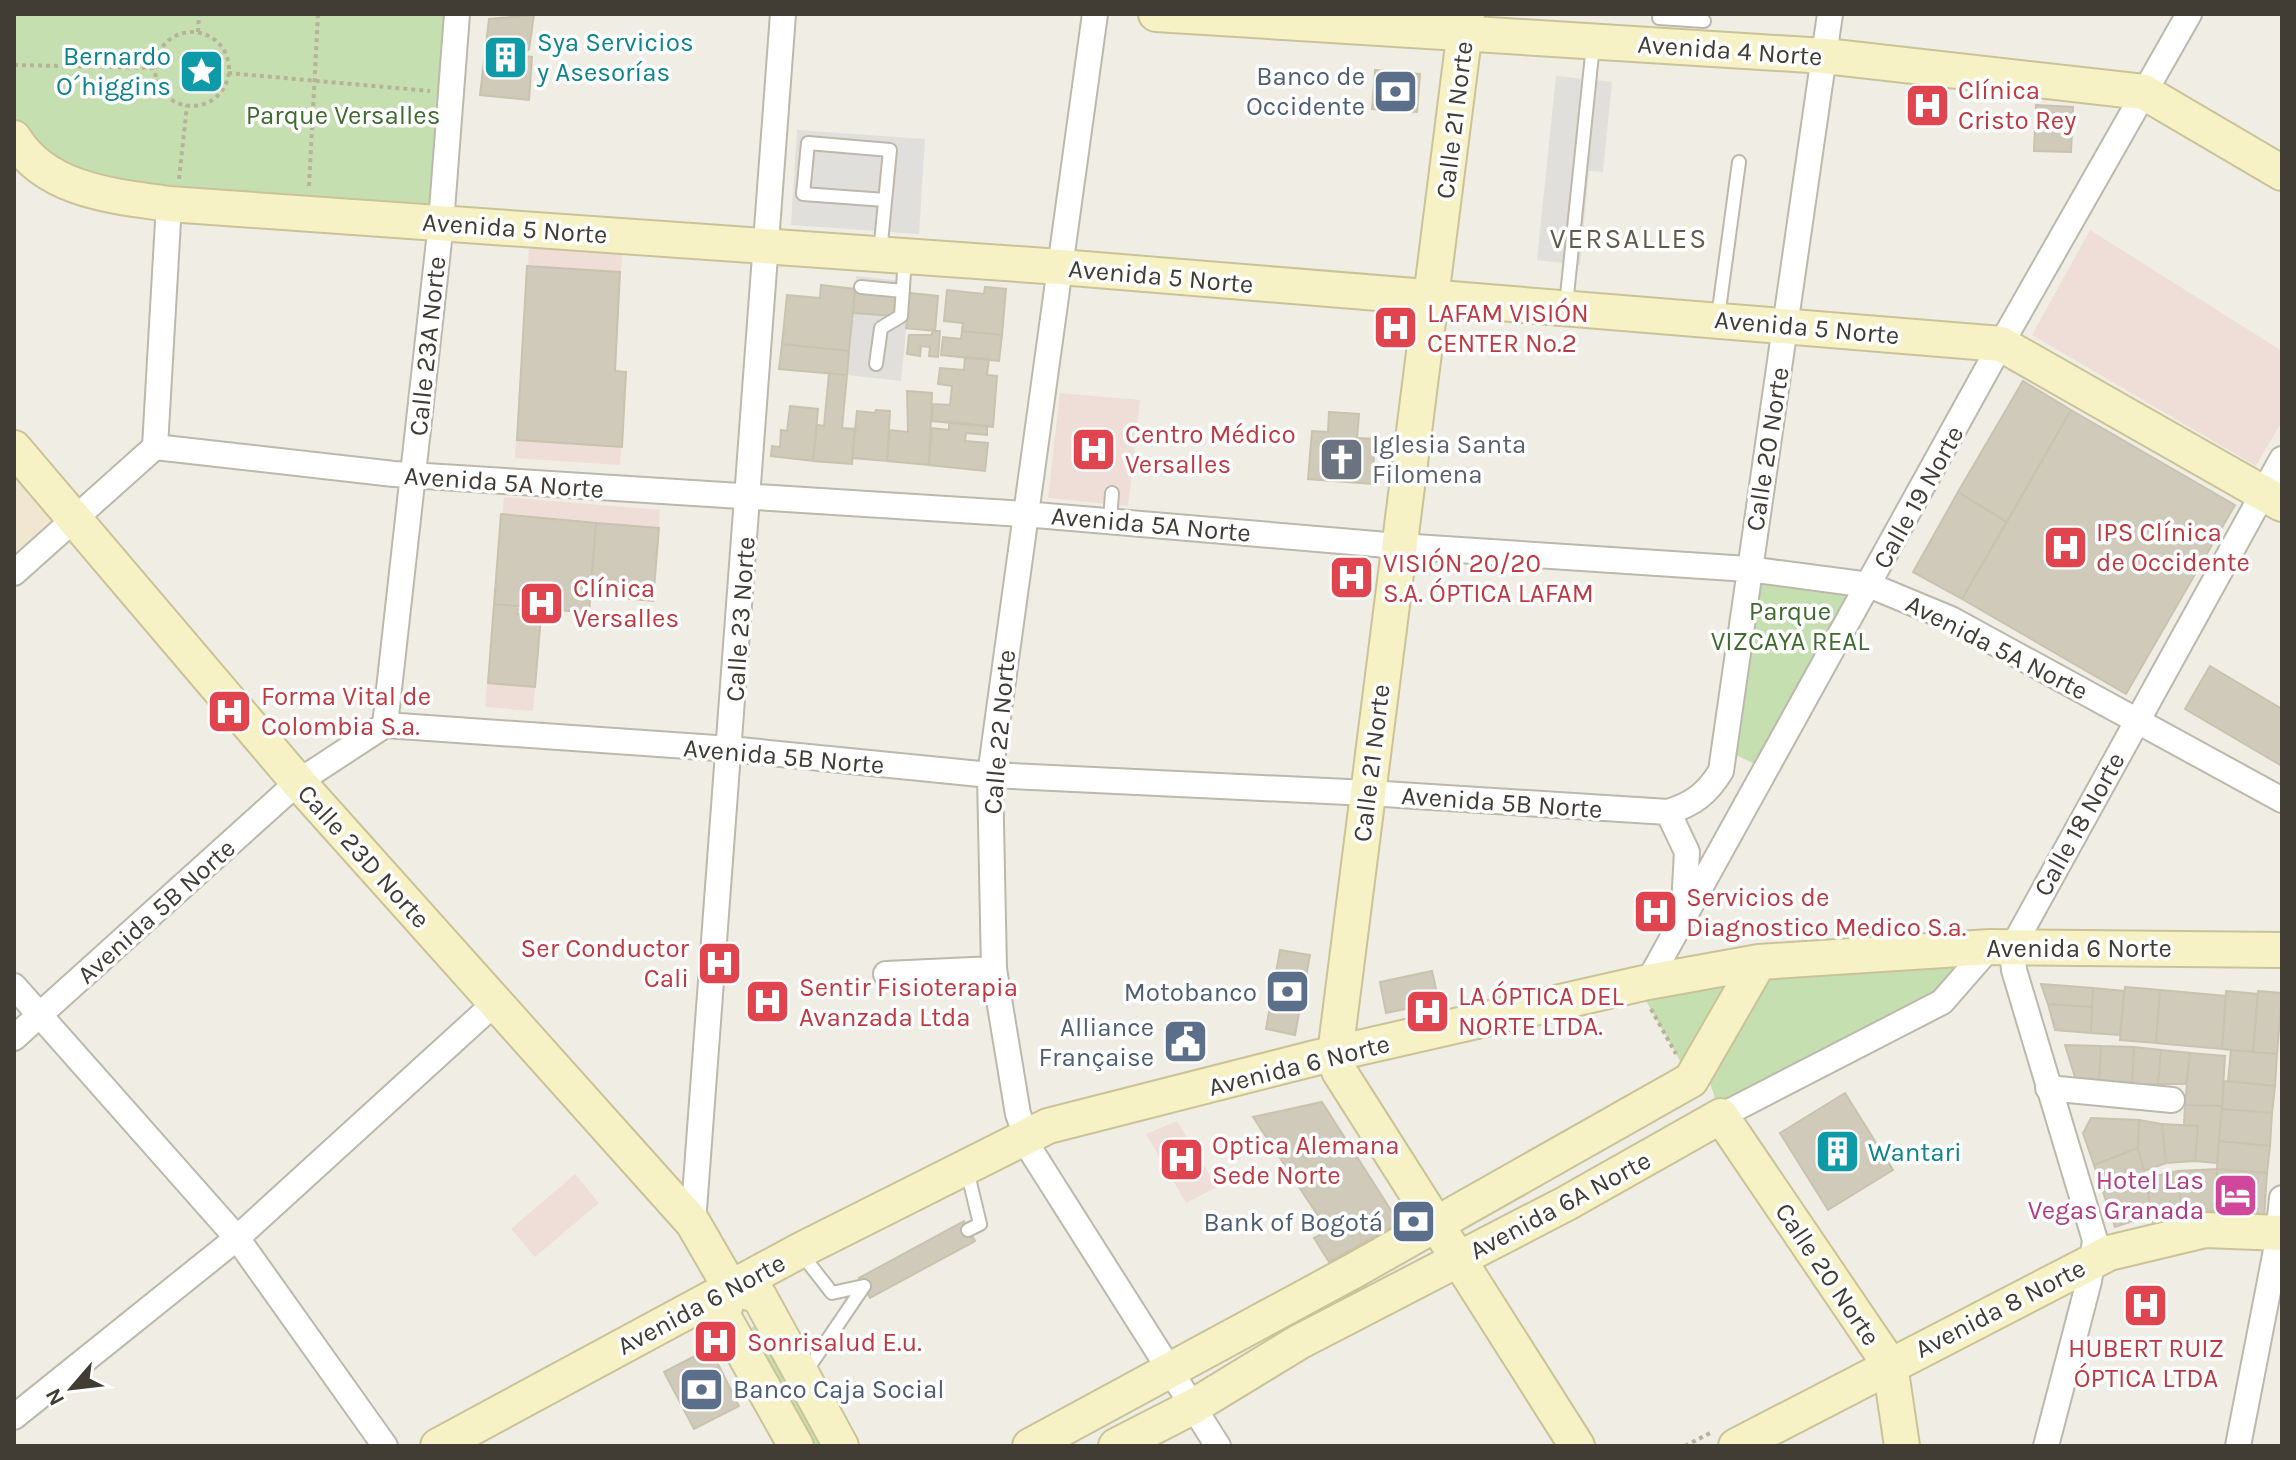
<svg xmlns="http://www.w3.org/2000/svg" width="2296" height="1460" font-family="Karla,sans-serif">
	<style>
		.commercial { fill: #f0e6d1 }
		.medical { fill: #efded8 }
		.green { fill: #c5dfb1 }
		.parking { fill: #e1dfdc }
		.building { fill: #d0cabb; stroke: #c9c2af; stroke-width: 2 }
		.lines { fill: none; stroke-linecap: round; stroke-linejoin: round }
		.lane-casing { stroke: #bcb8ab; stroke-width: 16 }
		.street-casing { stroke: #bcb8ab; stroke-width: 28 }
		.secondary-casing { stroke: #cac398; stroke-width: 38 }
		.path { stroke: #b9b29b; stroke-width: 4; stroke-dasharray: 4 4; stroke-linecap: butt }
		.lane { stroke: #fff; stroke-width: 12 }
		.street { stroke: #fff; stroke-width: 24 }
		.secondary { stroke: #f7f1c6; stroke-width: 34 }
		.labels { text-anchor: middle; stroke-width: 7; stroke-linejoin: round; paint-order: stroke }
		.culture-label { font-size: 26px; fill: #0d838f; stroke: #fff; text-anchor: start }
		.street-label { font-size: 26px; fill: #413d35; stroke: #fff }
		.service-label { font-size: 26px; fill: #4e5e75; stroke: #fff; text-anchor: end }
		.health-label { font-size: 26px; fill: #be3a42; stroke: #fff; text-anchor: start }
		.park-label { font-size: 26px; fill: #3f6b30; stroke: #fff }
		.worship-label { font-size: 26px; fill: #5b616d; stroke: #fff; text-anchor: start }
		.hotel-label { font-size: 26px; fill: #b23c85; stroke: #fff; text-anchor: end }
		.neighbourhood-label { font-size: 28px; letter-spacing: 2px; fill: #625c4d; stroke: #fff }
	</style>
	<rect width="100%" height="100%" fill="#efede4"/>
	<path class="commercial" d="M 14,448 L 75,517 L 14,573 Z"/>
	<path class="medical" d="M 2090,230 L 2282,351 L 2282,421 L 2256,466 L 2032,335 Z
		M 529,247 L 622,254 L 615,370 L 626,372 L 620,465 L 515,458 Z
		M 1060,393 L 1140,400 L 1128,506 L 1048,498 Z
		M 504,497 L 660,510 L 653,601 L 590,596 L 589,613 L 542,609 L 533,711 L 485,707 Z
		M 1177,1121 L 1217,1187 L 1186,1203 L 1146,1134 Z
		M 575,1174 L 599,1203 L 535,1257 L 511,1229 Z"/>
	<path class="green" d="M 14,14 L 457,14 L 441,223 L 114,196 L 14,138 Z
		M 1748,569 L 1869,585 L 1755,764 L 1734,754 Z
		M 1960,948 L 1972,971 L 1721,1116 L 1703,1062 L 1691,1080 L 1637,985 Z
		M 760,1322 L 839,1446 L 800,1446 L 745,1332 Z"/>
	<path class="parking" d="M 1556,76 L 1612,82 L 1603,172 L 1589,171 L 1580,265 L 1537,260 Z
		M 797,130 L 925,139 L 919,234 L 791,225 Z
		M 856,276 L 911,282 L 901,381 L 847,375 Z"/>
	<path class="building" d="M 534,15 L 529,49 L 523,56 L 532,57 L 529,100 L 480,95 L 489,19 Z
		M 1375,70 L 1420,74 L 1417,112 L 1372,109 Z
		M 2036,105 L 2073,107 L 2071,152 L 2034,151 Z
		M 527,266 L 620,272 L 615,371 L 626,372 L 622,447 L 517,440 Z
		M 821,285 L 855,289 L 849,351 L 782,344 L 787,295 L 820,298 Z
		M 985,287 L 1006,289 L 1002,335 L 962,331 L 963,323 L 944,321 L 947,290 L 984,294 Z
		M 855,292 L 895,296 L 894,316 L 853,313 Z
		M 910,293 L 938,296 L 935,331 L 906,328 Z
		M 932,330 L 940,331 L 938,357 L 929,356 L 930,347 L 921,346 L 920,356 L 907,354 L 909,335 L 932,335 Z
		M 962,331 L 1002,335 L 999,361 L 941,355 L 943,337 L 961,339 Z
		M 782,344 L 849,351 L 847,375 L 779,369 Z
		M 965,357 L 989,359 L 987,375 L 997,376 L 993,427 L 932,421 L 933,404 L 950,405 L 952,386 L 938,384 L 940,368 L 964,370 Z
		M 829,373 L 847,375 L 842,428 L 855,429 L 852,464 L 813,461 L 817,425 L 824,426 Z
		M 2023,381 L 2071,410 L 2007,522 L 1958,492 Z
		M 907,391 L 932,393 L 929,465 L 887,461 L 890,430 L 908,432 Z
		M 790,406 L 818,409 L 813,461 L 771,456 L 772,446 L 780,447 L 781,430 L 787,431 Z
		M 876,410 L 890,411 L 887,461 L 852,458 L 857,411 L 875,413 Z
		M 2071,410 L 2235,505 L 2126,694 L 1962,599 Z
		M 1329,412 L 1359,414 L 1357,438 L 1375,439 L 1372,484 L 1308,479 L 1312,431 L 1328,432 Z
		M 949,422 L 987,426 L 987,435 L 966,433 L 965,441 L 988,443 L 985,471 L 929,465 L 932,428 L 949,430 Z
		M 1958,492 L 2007,522 L 1962,599 L 1913,572 Z
		M 501,514 L 596,523 L 589,613 L 494,604 Z
		M 596,523 L 659,528 L 653,601 L 590,595 Z
		M 494,604 L 518,606 L 517,614 L 541,616 L 535,687 L 488,683 Z
		M 2210,666 L 2282,709 L 2282,766 L 2185,709 Z
		M 1280,950 L 1310,955 L 1295,1035 L 1266,1029 Z
		M 1432,971 L 1439,1002 L 1386,1013 L 1380,982 Z
		M 2041,984 L 2093,988 L 2092,1007 L 2048,1004 Z
		M 2125,987 L 2160,990 L 2156,1043 L 2120,1040 Z
		M 2093,988 L 2124,991 L 2120,1035 L 2091,1033 Z
		M 2160,990 L 2226,996 L 2222,1049 L 2156,1043 Z
		M 2226,991 L 2258,994 L 2253,1052 L 2222,1049 Z
		M 2258,991 L 2282,993 L 2277,1054 L 2253,1052 Z
		M 2048,1004 L 2092,1007 L 2091,1033 L 2055,1030 Z
		M 2065,1045 L 2101,1046 L 2099,1082 L 2076,1080 Z
		M 2101,1046 L 2134,1047 L 2132,1084 L 2099,1082 Z
		M 2134,1047 L 2161,1050 L 2158,1084 L 2132,1084 Z
		M 2161,1050 L 2190,1053 L 2186,1084 L 2158,1084 Z
		M 2231,1050 L 2277,1054 L 2275,1086 L 2228,1081 Z
		M 2190,1053 L 2225,1056 L 2222,1106 L 2185,1105 Z
		M 2224,1081 L 2275,1086 L 2272,1113 L 2222,1109 Z
		M 1845,1093 L 1893,1170 L 1828,1210 L 1780,1133 Z
		M 1322,1102 L 1399,1223 L 1329,1262 L 1314,1238 L 1328,1231 L 1253,1117 Z
		M 2185,1105 L 2222,1106 L 2217,1163 L 2195,1161 L 2198,1126 L 2184,1125 Z
		M 2222,1109 L 2272,1113 L 2270,1146 L 2219,1141 Z
		M 2091,1118 L 2139,1120 L 2138,1148 L 2094,1165 L 2083,1133 Z
		M 2139,1120 L 2162,1124 L 2166,1163 L 2144,1171 L 2138,1148 Z
		M 2162,1124 L 2198,1126 L 2195,1161 L 2166,1163 Z
		M 2219,1141 L 2270,1146 L 2267,1173 L 2217,1169 Z
		M 2138,1148 L 2146,1178 L 2103,1192 L 2094,1165 Z
		M 2217,1169 L 2267,1173 L 2264,1217 L 2215,1215 Z
		M 2217,1169 L 2215,1211 L 2182,1213 L 2178,1171 Z
		M 2178,1171 L 2182,1213 L 2153,1222 L 2146,1178 Z
		M 2146,1178 L 2151,1215 L 2115,1227 L 2103,1192 Z
		M 964,1221 L 975,1241 L 870,1298 L 859,1278 Z
		M 710,1348 L 739,1406 L 694,1429 L 664,1372 Z"/>
	<g class="lines">
		<defs>
			<path id="lane" d="M 1659,18 L 1704,21
				M 880,253 L 890,150 L 808,143 L 803,194 L 885,200
				M 861,287 L 903,291
				M 1566,305 L 1593,45
				M 1718,317 L 1739,162
				M 876,364 L 881,328 L 901,316 L 905,258
				M 1110,521 L 1112,493
				M 967,1170 L 980,1224 L 968,1230
				M 800,1252 L 832,1293 L 864,1286
				M 805,1373 L 864,1286"/>
			<path id="street" d="M 1095,14 L 990,775 L 994,969 L 1018,1114 L 1033,1154 L 1218,1446
				M 155,447 L 169,204
				M 14,573 L 155,447 L 394,474 L 1024,514 L 1399,546 L 1748,569 L 1869,585 L 1951,619 L 2282,800
				M 385,725 L 441,223 L 457,14
				M 1668,812 L 1687,852 L 1684,905
				M 886,974 L 994,969
				M 1648,982 L 2001,344 L 2189,14
				M 14,986 L 237,1238 L 385,1446
				M 14,1038 L 298,782 L 385,725 L 730,749 L 990,775 L 1368,793 L 1668,812 C 1693,804 1707,794 1721,771 L 1830,14
				M 2048,1088 L 2172,1100
				M 1721,1116 L 1942,1002 L 1990,947
				M 693,1223 L 783,14
				M 14,1417 L 237,1238 L 495,1003
				M 2046,1446 L 2089,1281 L 2095,1240 L 2014,970 L 2012,948 L 2282,459
				M 2238,1446 L 2277,1245 L 2282,1198"/>
			<path id="secondary" d="M 1156,14 L 1825,56 L 2144,92 L 2282,173
				M 1467,14 L 1335,1054 L 1339,1071 L 1577,1446
				M 14,138 C 46,191 114,196 169,204 L 1060,267 L 2001,344 L 2282,504
				M 14,448 L 298,782 L 693,1223 L 730,1287 L 759,1296 L 841,1446
				M 730,1287 L 723,1316 L 796,1446
				M 438,1446 L 799,1251 L 1048,1126 L 1319,1057 L 1648,982 L 1759,962 L 1990,947 L 2282,950
				M 1030,1446 L 1355,1270 L 1691,1080 L 1759,962
				M 1116,1446 L 1194,1406 L 1299,1342 L 1567,1203 L 1721,1116 L 1890,1365 L 1902,1446
				M 1736,1446 L 2109,1253 L 2205,1230 L 2282,1233"/>
		</defs>
		<use href="#lane" class="lane-casing"/>
		<use href="#street" class="street-casing"/>
		<use href="#secondary" class="secondary-casing"/>
		<path class="path" d="M 198,32 L 199,14
			M155 69a37 37 0 1 1 74 0a37 37 0 1 1-74 0Z
			M 14,65 L 155,68
			M 228,73 L 430,91
			M 179,179 L 187,105
			M 309,186 L 318,14
			M 1651,1009 L 1676,1054
			M 1685,1446 L 1712,1432"/>
		<use href="#lane" class="lane"/>
		<use href="#street" class="street"/>
		<use href="#secondary" class="secondary"/>
	</g>
	<defs>
		<symbol id="building-square" viewBox="-11 -11 22 22"><rect x="-9" y="-9" width="18" height="18" rx="4" fill="#0f9aa8" stroke="#fff"/><path d="M-4-6H4V6H1V3H-1V6H-4ZM-2.5-4.3h1.7v1.8h-1.7ZM.8-4.3h1.7v1.8H.8ZM-2.5-1h1.7V.8h-1.7ZM.8-1h1.7V.8H.8Z" fill="#fff"/></symbol>
		<symbol id="sight-square" viewBox="-11 -11 22 22"><rect x="-9" y="-9" width="18" height="18" rx="4" fill="#0f9aa8" stroke="#fff"/><path d="M0-6L1.8-2.2L6-1.7L2.9 1.2L3.7 5.4L0 3.3L-3.7 5.4L-2.9 1.2L-6-1.7L-1.8-2.2Z" fill="#fff"/></symbol>
		<symbol id="bank-square" viewBox="-11 -11 22 22"><rect x="-9" y="-9" width="18" height="18" rx="4" fill="#5c6f8a" stroke="#fff"/><path d="M-6-4H6V4H-6ZM0-2.3a2.3 2.3 0 1 0 0 4.6a2.3 2.3 0 1 0 0-4.6Z" fill="#fff"/></symbol>
		<symbol id="hospital-square" viewBox="-11 -11 22 22"><rect x="-9" y="-9" width="18" height="18" rx="4" fill="#e0444e" stroke="#fff"/><path d="M-5-5h3v3.5h4V-5h3V5h-3V1.5h-4V5h-3Z" fill="#fff"/></symbol>
		<symbol id="church-square" viewBox="-11 -11 22 22"><rect x="-9" y="-9" width="18" height="18" rx="4" fill="#6b7280" stroke="#fff"/><path d="M-1.2-6h2.4v3.5h3.3v2.4h-3.3V6h-2.4V-.1h-3.3v-2.4h3.3Z" fill="#fff"/></symbol>
		<symbol id="civic-square" viewBox="-11 -11 22 22"><rect x="-9" y="-9" width="18" height="18" rx="4" fill="#5c6f8a" stroke="#fff"/><path d="M-.6-6.5H3V-4.5H.6V-3L4-1V1h2V6H-6V1h2V-1L-.6-3ZM-1.2 2.5V6h2.4V2.5Z" fill="#fff"/></symbol>
		<symbol id="hotel-square" viewBox="-11 -11 22 22"><rect x="-9" y="-9" width="18" height="18" rx="4" fill="#d1479c" stroke="#fff"/><path d="M-6-4.5h1.5V1H6V5H4.5V3h-9V5H-6ZM-4 0a1.8 1.8 0 1 1 3.6 0ZM.5 0V-2.5h3Q6-2.5 6 0Z" fill="#fff"/></symbol>
	</defs>
	<g fill-rule="evenodd">
		<use href="#building-square" x="480" y="32" width="51" height="51"/>
		<use href="#sight-square" x="176" y="46" width="51" height="51"/>
		<use href="#bank-square" x="1370" y="66" width="51" height="51"/>
		<use href="#hospital-square" x="1902" y="80" width="51" height="51"/>
		<use href="#hospital-square" x="1370" y="302" width="51" height="51"/>
		<use href="#hospital-square" x="1068" y="424" width="51" height="51"/>
		<use href="#church-square" x="1316" y="434" width="51" height="51"/>
		<use href="#hospital-square" x="2040" y="522" width="51" height="51"/>
		<use href="#hospital-square" x="1326" y="552" width="51" height="51"/>
		<use href="#hospital-square" x="516" y="578" width="51" height="51"/>
		<use href="#hospital-square" x="204" y="686" width="51" height="51"/>
		<use href="#hospital-square" x="1630" y="886" width="51" height="51"/>
		<use href="#hospital-square" x="694" y="938" width="51" height="51"/>
		<use href="#bank-square" x="1262" y="966" width="51" height="51"/>
		<use href="#hospital-square" x="742" y="976" width="51" height="51"/>
		<use href="#hospital-square" x="1402" y="986" width="51" height="51"/>
		<use href="#civic-square" x="1160" y="1016" width="51" height="51"/>
		<use href="#building-square" x="1812" y="1126" width="51" height="51"/>
		<use href="#hospital-square" x="1156" y="1134" width="51" height="51"/>
		<use href="#hotel-square" x="2210" y="1170" width="51" height="51"/>
		<use href="#bank-square" x="1388" y="1196" width="51" height="51"/>
		<use href="#hospital-square" x="2120" y="1280" width="51" height="51"/>
		<use href="#hospital-square" x="690" y="1316" width="51" height="51"/>
		<use href="#bank-square" x="676" y="1364" width="51" height="51"/>
	</g>
	<g class="labels">
		<g class="culture-label">
			<text x="537" y="51">Sya Servicios<tspan x="537" dy="30">y Asesorías</tspan></text>
			<text x="171" y="65" text-anchor="end">Bernardo<tspan x="171" dy="30">O´higgins</tspan></text>
			<text x="1868" y="1161">Wantari</text>
		</g>
		<g class="street-label">
			<text transform="translate(1730 50) rotate(4)" y="9">Avenida 4 Norte</text>
			<text transform="translate(1454 120) rotate(-83)" y="9">Calle 21 Norte</text>
			<text transform="translate(515 228) rotate(4)" y="9">Avenida 5 Norte</text>
			<text transform="translate(1161 276) rotate(5)" y="9">Avenida 5 Norte</text>
			<text transform="translate(1807 327) rotate(5)" y="9">Avenida 5 Norte</text>
			<text transform="translate(427 346) rotate(-84)" y="9">Calle 23A Norte</text>
			<text transform="translate(1767 449) rotate(-81)" y="9">Calle 20 Norte</text>
			<text transform="translate(504 482) rotate(4)" y="9">Avenida 5A Norte</text>
			<text transform="translate(1918 497) rotate(-61)" y="9">Calle 19 Norte</text>
			<text transform="translate(1151 524) rotate(5)" y="9">Avenida 5A Norte</text>
			<text transform="translate(740 619) rotate(-86)" y="9">Calle 23 Norte</text>
			<text transform="translate(1997 647) rotate(27)" y="9">Avenida 5A Norte</text>
			<text transform="translate(999 732) rotate(-85)" y="9">Calle 22 Norte</text>
			<text transform="translate(784 756) rotate(5)" y="9">Avenida 5B Norte</text>
			<text transform="translate(1371 763) rotate(-83)" y="9">Calle 21 Norte</text>
			<text transform="translate(1502 802) rotate(4)" y="9">Avenida 5B Norte</text>
			<text transform="translate(2079 824) rotate(-61)" y="9">Calle 18 Norte</text>
			<text transform="translate(364 856) rotate(48)" y="9">Calle 23D Norte</text>
			<text transform="translate(156 911) rotate(-42)" y="9">Avenida 5B Norte</text>
			<text x="2079" y="957">Avenida 6 Norte</text>
			<text transform="translate(1299 1065) rotate(-14)" y="9">Avenida 6 Norte</text>
			<text transform="translate(1560 1205) rotate(-28)" y="9">Avenida 6A Norte</text>
			<text transform="translate(1828 1274) rotate(56)" y="9">Calle 20 Norte</text>
			<text transform="translate(701 1304) rotate(-28)" y="9">Avenida 6 Norte</text>
			<text transform="translate(2000 1308) rotate(-27)" y="9">Avenida 8 Norte</text>
		</g>
		<g class="service-label">
			<text x="1365" y="85">Banco de<tspan x="1365" dy="30">Occidente</tspan></text>
			<text x="1257" y="1001">Motobanco</text>
			<text x="1154" y="1036">Alliance<tspan x="1154" dy="30">Française</tspan></text>
			<text x="1383" y="1231">Bank of Bogotá</text>
			<text x="733" y="1398" text-anchor="start">Banco Caja Social</text>
		</g>
		<g class="health-label">
			<text x="1958" y="99">Clínica<tspan x="1958" dy="30">Cristo Rey</tspan></text>
			<text x="1427" y="322">LAFAM VISIÓN<tspan x="1427" dy="30">CENTER No.2</tspan></text>
			<text x="1125" y="443">Centro Médico<tspan x="1125" dy="30">Versalles</tspan></text>
			<text x="2096" y="541">IPS Clínica<tspan x="2096" dy="30">de Occidente</tspan></text>
			<text x="1383" y="572">VISIÓN 20/20<tspan x="1383" dy="30">S.A. ÓPTICA LAFAM</tspan></text>
			<text x="573" y="597">Clínica<tspan x="573" dy="30">Versalles</tspan></text>
			<text x="261" y="705">Forma Vital de<tspan x="261" dy="30">Colombia S.a.</tspan></text>
			<text x="1686" y="906">Servicios de<tspan x="1686" dy="30">Diagnostico Medico S.a.</tspan></text>
			<text x="689" y="957" text-anchor="end">Ser Conductor<tspan x="689" dy="30">Cali</tspan></text>
			<text x="799" y="996">Sentir Fisioterapia<tspan x="799" dy="30">Avanzada Ltda</tspan></text>
			<text x="1458" y="1005">LA ÓPTICA DEL<tspan x="1458" dy="30">NORTE LTDA.</tspan></text>
			<text x="1212" y="1154">Optica Alemana<tspan x="1212" dy="30">Sede Norte</tspan></text>
			<text x="747" y="1351">Sonrisalud E.u.</text>
			<text x="2146" y="1357" text-anchor="middle">HUBERT RUIZ<tspan x="2146" dy="30">ÓPTICA LTDA</tspan></text>
		</g>
		<g class="park-label">
			<text x="343" y="124">Parque Versalles</text>
			<text x="1790" y="620">Parque<tspan x="1790" dy="30">VIZCAYA REAL</tspan></text>
		</g>
		<g class="worship-label">
			<text x="1372" y="453">Iglesia Santa<tspan x="1372" dy="30">Filomena</tspan></text>
		</g>
		<g class="hotel-label">
			<text x="2204" y="1189">Hotel Las<tspan x="2204" dy="30">Vegas Granada</tspan></text>
		</g>
		<g class="neighbourhood-label">
			<text x="1629" y="248">VERSALLES</text>
		</g>
	</g>
	<rect width="2296" height="1460" fill="none" stroke="#413d35" stroke-width="32"/>
	<g transform="translate(72 1388) rotate(242)" stroke="#ffffff" stroke-width="6" paint-order="stroke">
	<path d="M0-6L14 30L0 20L-14 30Z" fill="#413d35"/>
	<text y="-12" font-size="22" font-weight="bold" text-anchor="middle" fill="#413d35">N</text>
	</g>
</svg>
